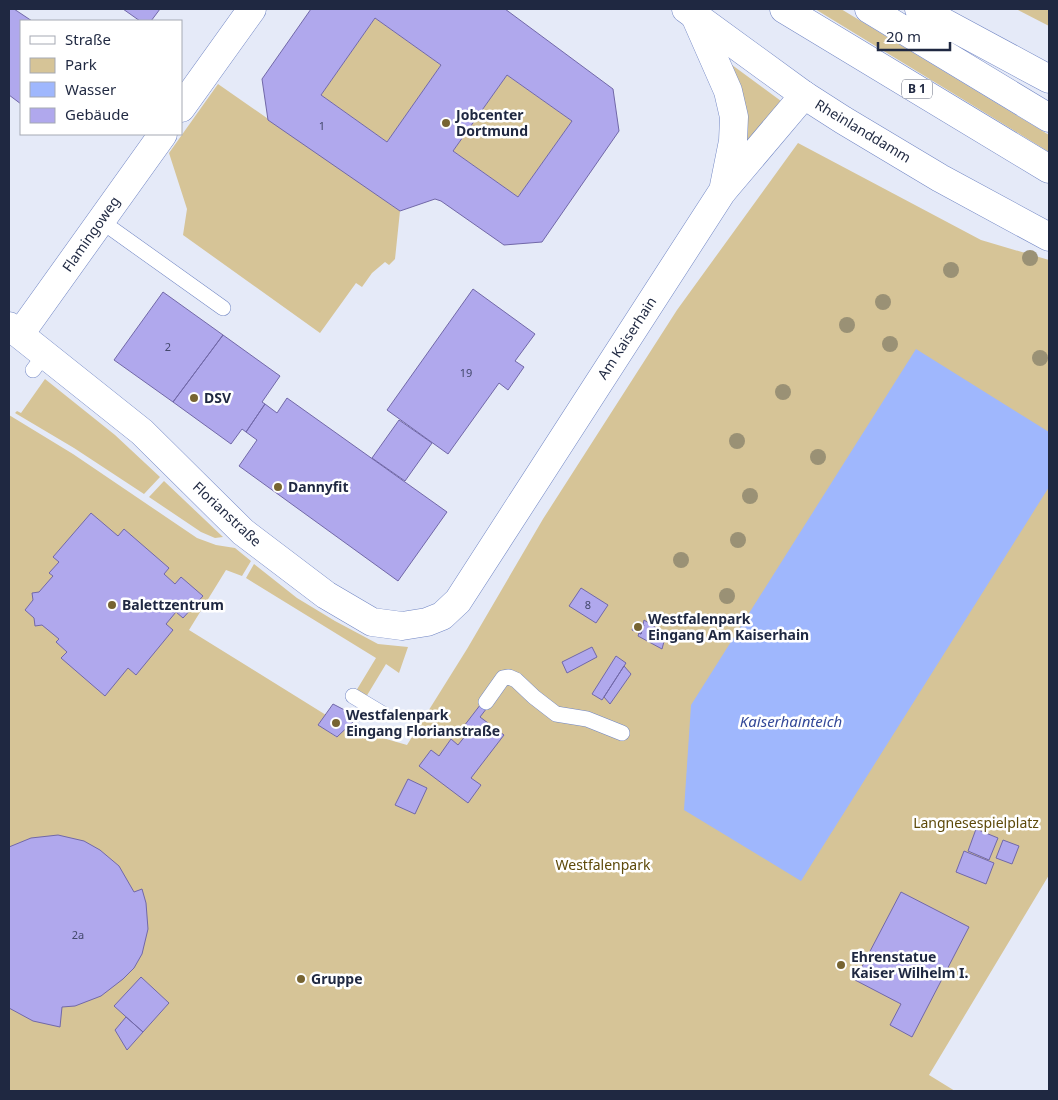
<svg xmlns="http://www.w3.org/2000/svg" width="1058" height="1100" font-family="'Noto Sans',sans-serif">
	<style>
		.green { fill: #d6c497 }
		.water { fill: #9fb7fd }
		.building { fill: #b0a8ed; stroke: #7168a8; fill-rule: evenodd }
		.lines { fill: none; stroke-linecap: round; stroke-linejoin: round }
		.lane-casing { stroke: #7186c4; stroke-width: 16 }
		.street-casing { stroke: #7186c4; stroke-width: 29 }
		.secondary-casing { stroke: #7186c4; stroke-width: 29 }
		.primary-casing { stroke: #7186c4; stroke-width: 29 }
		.lane { stroke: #fff; stroke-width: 15 }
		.street { stroke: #fff; stroke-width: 28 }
		.secondary { stroke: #fff; stroke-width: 28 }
		.primary { stroke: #fff; stroke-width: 28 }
		.tree { fill: #9a9175 }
		.poi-dot { fill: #776432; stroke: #fff; stroke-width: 2 }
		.labels { text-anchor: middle; stroke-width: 5; stroke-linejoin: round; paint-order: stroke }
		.number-label { font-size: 11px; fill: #43486c }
		.shield { fill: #fff; stroke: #62687a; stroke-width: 1 }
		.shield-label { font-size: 12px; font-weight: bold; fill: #1f2841 }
		.poi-label { font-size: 14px; font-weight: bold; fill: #1f2841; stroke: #fff; text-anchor: start }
		.street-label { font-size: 14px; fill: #1f2841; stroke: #fff }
		.park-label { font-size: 14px; fill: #5d4909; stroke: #fff }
		.water-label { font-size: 15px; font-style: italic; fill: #334999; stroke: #fff }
	</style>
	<rect width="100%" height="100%" fill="#e5eaf8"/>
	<path class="green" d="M 815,9 L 841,9 L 1049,135 L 1049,152 Z
		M 1016,9 L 1049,9 L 1049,26 Z
		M 375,18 L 441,65 L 387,142 L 321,95 Z
		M 728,62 L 781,101 L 740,163 Z
		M 507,75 L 572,121 L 518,197 L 453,151 Z
		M 218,84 L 400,211 L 395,259 L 389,265 L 385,262 L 372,273 L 362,287 L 356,283 L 320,333 L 183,235 L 187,209 L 169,153 Z
		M 798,143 L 981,240 L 1049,260 L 1049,875 L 929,1075 L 955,1091 L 9,1091 L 9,415 L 73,454 L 197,538 L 216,545 L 235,548 L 251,561 L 242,576 L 226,570 L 189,630 L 326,715 L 319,725 L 336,737 L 349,725 L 369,734 L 407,745 L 467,649 L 543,519 L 677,310 Z
		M 45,379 L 115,435 L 160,477 L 144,494 L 74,448 L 15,413 L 17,411 L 21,413 Z
		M 164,481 L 223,537 L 215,538 L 201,532 L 149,497 Z
		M 254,564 L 297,598 L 335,621 L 378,644 L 408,647 L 399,673 L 386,664 L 366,697 L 356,691 L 376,658 L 246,578 Z"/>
	<path class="water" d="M 916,349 L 1049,432 L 1049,487 L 801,881 L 684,810 L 691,705 Z"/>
	<path class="building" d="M 9,9 L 14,9 L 32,21 L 21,21 L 21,104 L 9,95 Z
		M 123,9 L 160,9 L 151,21 L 140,21 Z
		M 311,9 L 505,9 L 613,89 L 619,131 L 542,242 L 504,245 L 441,201 L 435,199 L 400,211 L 268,120 L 262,79 ZM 375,18 L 441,65 L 387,142 L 321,95 ZM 507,75 L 572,121 L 518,197 L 453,151 Z
		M 473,289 L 535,334 L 515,361 L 524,367 L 508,390 L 499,383 L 448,454 L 387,410 Z
		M 163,292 L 223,335 L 173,402 L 114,360 Z
		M 223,335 L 280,376 L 262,402 L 265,404 L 246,432 L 242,429 L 231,444 L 173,402 Z
		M 287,398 L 447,512 L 398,581 L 239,466 L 257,440 L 246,432 L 265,404 L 277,413 Z
		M 399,420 L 432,443 L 405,481 L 372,458 Z
		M 91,513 L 118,536 L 124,529 L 169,568 L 164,574 L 175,584 L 181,577 L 203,596 L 183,618 L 176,612 L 166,624 L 173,630 L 136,675 L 128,668 L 105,696 L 61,658 L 67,652 L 56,642 L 59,639 L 42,625 L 35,626 L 34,618 L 25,610 L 33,600 L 32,593 L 39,592 L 53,576 L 49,573 L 59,562 L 53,557 Z
		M 581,588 L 608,605 L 596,623 L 569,606 Z
		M 644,620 L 666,634 L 662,649 L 638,636 L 639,633 L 641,634 Z
		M 635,622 L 644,625 L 641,634 L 632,630 Z
		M 592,647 L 597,657 L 567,673 L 562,662 Z
		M 616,656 L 626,663 L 602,700 L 592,694 Z
		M 624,666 L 631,674 L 610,704 L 604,697 Z
		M 484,700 L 490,704 L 480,717 L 504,735 L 471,778 L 481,785 L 468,803 L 419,766 L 431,750 L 439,756 L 451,739 L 458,745 L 470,730 L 464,726 Z
		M 333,704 L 358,717 L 337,737 L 318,725 Z
		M 408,779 L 427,788 L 415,814 L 395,805 Z
		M 976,829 L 998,838 L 989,860 L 968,851 Z
		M 58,835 L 84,841 L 100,850 L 119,866 L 134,892 L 142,889 L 146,903 L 148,929 L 142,954 L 134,968 L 123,979 L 101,996 L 75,1006 L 62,1007 L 60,1027 L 33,1021 L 9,1008 L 9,847 L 31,838 Z
		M 1003,840 L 1019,846 L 1012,864 L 996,858 Z
		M 964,851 L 994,863 L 986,884 L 956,872 Z
		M 901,892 L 969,927 L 912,1037 L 890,1025 L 901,1004 L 855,980 Z
		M 141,977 L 169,1003 L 143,1032 L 114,1006 Z
		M 126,1017 L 143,1032 L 127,1050 L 115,1030 Z"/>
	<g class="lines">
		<defs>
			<path id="lane" d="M 101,221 L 223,308
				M 33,370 L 45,354
				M 353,696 L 383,714
				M 486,702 L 503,678 L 509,677 L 516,680 L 534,697 L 556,714 L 587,719 L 622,733"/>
			<path id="street" d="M 181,108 L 252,9
				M 20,334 L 163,134"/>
			<path id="secondary" d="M 695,16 L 728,91 L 734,117 L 733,141 L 723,191
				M 9,326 L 142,432 L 243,532 L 326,595 L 372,622 L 402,626 L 427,622 L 442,616 L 458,601 L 722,192 L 804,95"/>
			<path id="primary" d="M 686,9 L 804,95 L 843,120 L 940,178 L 1049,237
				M 784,9 L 1049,169
				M 869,9 L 1049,118
				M 919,9 L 1049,79"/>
		</defs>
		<use href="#lane" class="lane-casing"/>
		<use href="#street" class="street-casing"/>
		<use href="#secondary" class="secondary-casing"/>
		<use href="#primary" class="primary-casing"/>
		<use href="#lane" class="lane"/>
		<use href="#street" class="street"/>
		<use href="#secondary" class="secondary"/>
		<use href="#primary" class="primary"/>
	</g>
	<g class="tree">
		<circle cx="1030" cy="258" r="8"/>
		<circle cx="951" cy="270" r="8"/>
		<circle cx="883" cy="302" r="8"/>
		<circle cx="847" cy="325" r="8"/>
		<circle cx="890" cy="344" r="8"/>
		<circle cx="1040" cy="358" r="8"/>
		<circle cx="783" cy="392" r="8"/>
		<circle cx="737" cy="441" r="8"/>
		<circle cx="818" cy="457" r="8"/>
		<circle cx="750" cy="496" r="8"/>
		<circle cx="738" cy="540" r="8"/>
		<circle cx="681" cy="560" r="8"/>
		<circle cx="727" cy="596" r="8"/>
	</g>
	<g class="poi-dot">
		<circle cx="446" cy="123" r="5"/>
		<circle cx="194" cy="398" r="5"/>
		<circle cx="278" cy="487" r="5"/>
		<circle cx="112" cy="605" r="5"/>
		<circle cx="638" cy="627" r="5"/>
		<circle cx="336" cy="723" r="5"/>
		<circle cx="841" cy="965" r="5"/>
		<circle cx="301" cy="979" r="5"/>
	</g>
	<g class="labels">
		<g class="number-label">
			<text x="322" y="130">1</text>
			<text x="168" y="351">2</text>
			<text x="466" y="377">19</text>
			<text x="588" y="609">8</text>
			<text x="78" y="939">2a</text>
		</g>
		<rect class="shield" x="902" y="79.5" width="30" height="19" rx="4"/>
		<g class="shield-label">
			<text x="917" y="93">B 1</text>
		</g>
		<g class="poi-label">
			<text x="456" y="120">Jobcenter<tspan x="456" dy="16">Dortmund</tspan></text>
			<text x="204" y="403">DSV</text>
			<text x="288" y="492">Dannyfit</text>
			<text x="122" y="610">Balettzentrum</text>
			<text x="648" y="624">Westfalenpark<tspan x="648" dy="16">Eingang Am Kaiserhain</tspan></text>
			<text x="346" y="720">Westfalenpark<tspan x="346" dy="16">Eingang Florianstraße</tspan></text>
			<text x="851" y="962">Ehrenstatue<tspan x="851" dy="16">Kaiser Wilhelm I.</tspan></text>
			<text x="311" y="984">Gruppe</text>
		</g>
		<g class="street-label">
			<text transform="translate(863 131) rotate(31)" y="5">Rheinlanddamm</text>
			<text transform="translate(91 234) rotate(-55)" y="5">Flamingoweg</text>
			<text transform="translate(627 338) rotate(-57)" y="5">Am Kaiserhain</text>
			<text transform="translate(227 514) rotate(43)" y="5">Florianstraße</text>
		</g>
		<g class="park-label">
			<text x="976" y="828">Langnesespielplatz</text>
			<text x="603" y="870">Westfalenpark</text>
		</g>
		<g class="water-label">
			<text x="791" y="727">Kaiserhainteich</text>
		</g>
	</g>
	<rect width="1058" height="1100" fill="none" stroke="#1f2841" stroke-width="20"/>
	<rect x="20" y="20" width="162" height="115" fill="#ffffff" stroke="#a5a9b3"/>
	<rect x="30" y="36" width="25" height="8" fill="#ffffff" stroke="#a5a9b3"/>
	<text x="65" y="45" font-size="15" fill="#1f2841">Straße</text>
	<rect x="30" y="58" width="25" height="15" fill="#d6c497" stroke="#a5a9b3"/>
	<text x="65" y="70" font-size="15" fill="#1f2841">Park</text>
	<rect x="30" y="82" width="25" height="15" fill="#9fb7fd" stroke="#a5a9b3"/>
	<text x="65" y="95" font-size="15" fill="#1f2841">Wasser</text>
	<rect x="30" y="108" width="25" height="15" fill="#b0a8ed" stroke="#a5a9b3"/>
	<text x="65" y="120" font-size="15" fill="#1f2841">Gebäude</text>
	<path d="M878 42v8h72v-8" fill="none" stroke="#1f2841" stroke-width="2.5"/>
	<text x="886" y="42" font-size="15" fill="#1f2841" stroke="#ffffff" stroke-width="4" paint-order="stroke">20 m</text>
</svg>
